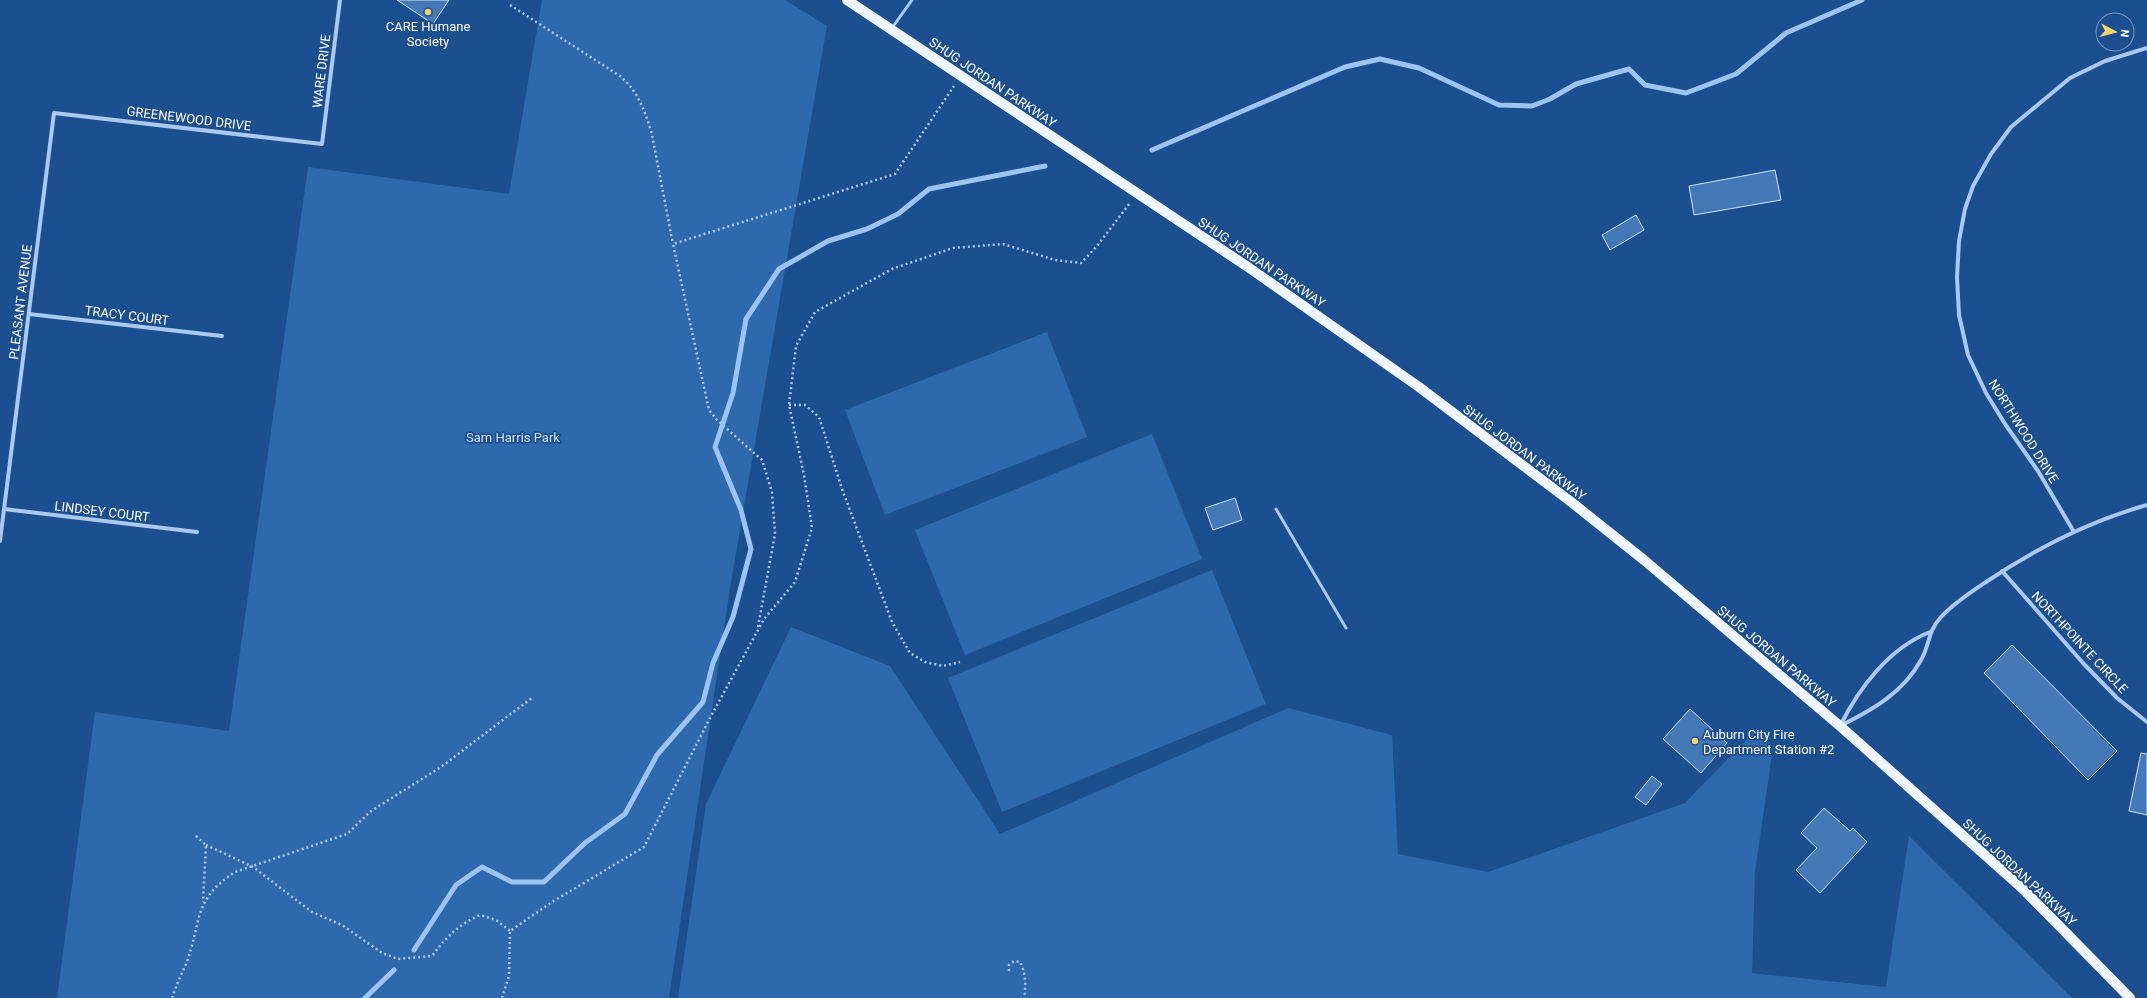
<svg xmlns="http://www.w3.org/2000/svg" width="2147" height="998" font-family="Roboto,sans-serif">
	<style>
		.green { fill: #2e69ad }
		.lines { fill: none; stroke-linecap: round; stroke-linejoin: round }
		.stream { stroke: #9cc4f0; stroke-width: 5 }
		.building { fill: #4478b7; stroke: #cfe3fa }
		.path { stroke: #a9c9ee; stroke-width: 2.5; stroke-dasharray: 2 3; stroke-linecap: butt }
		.lane { stroke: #a9c9ee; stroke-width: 3 }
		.street { stroke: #a9c9ee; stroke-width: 4 }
		.primary { stroke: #f0f6ff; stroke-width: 10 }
		.poi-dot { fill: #ffd166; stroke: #1b4f8f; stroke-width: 1.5 }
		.labels { text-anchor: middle; stroke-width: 3.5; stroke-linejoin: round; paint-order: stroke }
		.poi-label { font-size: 13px; fill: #fff; stroke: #1b4f8f }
		.street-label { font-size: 13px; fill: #fff; stroke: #1b4f8f }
		.park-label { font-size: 13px; fill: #cfe3fa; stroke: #1b4f8f }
	</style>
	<rect width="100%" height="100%" fill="#1b4f8f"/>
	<path class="green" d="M 542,0 L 785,0 L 827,26 L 730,588 L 669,998 L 57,998 L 95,712 L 229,731 L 308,167 L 509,194 Z
		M 1047,332 L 1087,437 L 885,515 L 845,410 Z
		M 1152,434 L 1202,559 L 965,655 L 915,530 Z
		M 1212,570 L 1266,704 L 1002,812 L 948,678 Z
		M 791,627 L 890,666 L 1000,834 L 1288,708 L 1392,735 L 1398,854 L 1488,872 L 1685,803 L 1756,730 L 1773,747 L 1755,872 L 1752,973 L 1886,987 L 1909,836 L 2072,998 L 678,998 L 706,804 Z"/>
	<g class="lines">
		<path class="stream" d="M 1152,150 L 1345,67 L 1380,59 L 1419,68 L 1499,105 L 1532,106 L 1550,99 L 1576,84 L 1629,69 L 1645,85 L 1686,93 L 1736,74 L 1786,33 L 1862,0
			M 414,950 L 456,885 L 482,867 L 512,882 L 544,882 L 585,843 L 625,814 L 657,755 L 703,702 L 713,663 L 733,617 L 751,549 L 741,510 L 715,447 L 733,393 L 746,319 L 779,269 L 828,241 L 867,229 L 898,214 L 929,189 L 1045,166
			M 365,998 L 394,970"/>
	</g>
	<path class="building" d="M 397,0 L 449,0 L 433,24 Z
		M 1775,170 L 1781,200 L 1694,215 L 1689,186 Z
		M 1636,215 L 1644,230 L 1610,250 L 1602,235 Z
		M 1235,498 L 1242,520 L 1213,530 L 1205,508 Z
		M 2012,645 L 2117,751 L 2088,780 L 1984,673 Z
		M 1690,709 L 1727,743 L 1701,773 L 1663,739 Z
		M 2141,753 L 2147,754 L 2147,815 L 2129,811 Z
		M 1652,776 L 1662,784 L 1646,805 L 1635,797 Z
		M 1824,808 L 1850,831 L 1853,828 L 1867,842 L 1820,893 L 1796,870 L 1817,848 L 1801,833 Z"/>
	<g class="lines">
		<path class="path" d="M 510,5 L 620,76 C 638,91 646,113 652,135 L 673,244
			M 789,405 L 805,405 L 819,417 L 842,489 L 892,622 L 910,653 L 925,662 L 943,666 L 960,662
			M 758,627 L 775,534 L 772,492 L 762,460 L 717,420 L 709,410 L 673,244 L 895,174 L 954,86
			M 196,836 L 206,845 L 203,902
			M 206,845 L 253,867 L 312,912 L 342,925 L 382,953 L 398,959 L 432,956 C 446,937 458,925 480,915 L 496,920 L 510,931
			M 1009,971 L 1009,965 L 1014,961 L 1020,962 C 1026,972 1026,987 1024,998
			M 172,998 C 176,986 181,975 186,964 C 202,922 192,900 235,872 L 347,834 L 371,811 L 441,767 L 533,697
			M 502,998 L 509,976 L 510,931 L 552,902 L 644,847 L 710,718 L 764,619 L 795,582 L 812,528 L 804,475 L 789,405 L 796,346 L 815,312 L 892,269 L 953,248 L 1003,244 L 1055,260 L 1081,263 L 1097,246 L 1130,203"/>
		<path class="lane" d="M 892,28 L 912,0
			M 1276,509 L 1346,628"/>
		<path class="street" d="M 29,314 L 222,336
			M 4,509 L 197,532
			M 2074,532 L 2038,471 L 2005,424 L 1986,393 L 1968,355 L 1959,315 L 1957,277 L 1959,241 L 1965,209 L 1973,186 L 1991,154 L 2011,127 L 2070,78 L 2105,61 L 2147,48
			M 0,541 L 54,113 L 322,144 L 340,0
			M 2002,571 L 2083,663 L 2117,698 L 2147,722
			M 1840,726 C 1872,710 1903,693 1921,660 C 1930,645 1927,632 1941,617 C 1954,603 1971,592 1986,582 C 2035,549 2090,521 2147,505
			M 1840,726 C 1859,688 1889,648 1930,632"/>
		<path class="primary" d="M 847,0 L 1248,267 L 1419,387 L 1570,501 L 1644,560 L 1840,726 L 2022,888 L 2130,998"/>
	</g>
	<g class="poi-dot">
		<circle cx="428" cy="12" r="4"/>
		<circle cx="1695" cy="741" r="4"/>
	</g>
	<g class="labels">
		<g class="poi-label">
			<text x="428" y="31">CARE Humane<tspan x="428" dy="15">Society</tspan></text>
			<text x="1703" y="739" text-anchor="start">Auburn City Fire<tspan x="1703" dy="15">Department Station #2</tspan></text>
		</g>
		<g class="street-label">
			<text transform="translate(321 71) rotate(-83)" y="5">WARE DRIVE</text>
			<text transform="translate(993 82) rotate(34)" y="5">SHUG JORDAN PARKWAY</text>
			<text transform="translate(189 118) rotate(7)" y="5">GREENEWOOD DRIVE</text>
			<text transform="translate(1262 262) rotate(34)" y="5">SHUG JORDAN PARKWAY</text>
			<text transform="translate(20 302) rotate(-83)" y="5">PLEASANT AVENUE</text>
			<text transform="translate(127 315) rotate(7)" y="5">TRACY COURT</text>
			<text transform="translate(2024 431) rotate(58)" y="5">NORTHWOOD DRIVE</text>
			<text transform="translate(1525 452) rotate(37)" y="5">SHUG JORDAN PARKWAY</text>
			<text transform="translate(102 511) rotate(7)" y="5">LINDSEY COURT</text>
			<text transform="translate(2080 642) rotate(47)" y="5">NORTHPOINTE CIRCLE</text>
			<text transform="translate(1777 656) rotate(40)" y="5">SHUG JORDAN PARKWAY</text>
			<text transform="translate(2020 872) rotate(43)" y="5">SHUG JORDAN PARKWAY</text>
		</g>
		<g class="park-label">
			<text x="513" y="442">Sam Harris Park</text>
		</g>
	</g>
	<g transform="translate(2115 32) rotate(97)"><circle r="19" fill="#1b4f8f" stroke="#7695bc"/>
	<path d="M0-3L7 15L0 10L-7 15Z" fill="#ffd166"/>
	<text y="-6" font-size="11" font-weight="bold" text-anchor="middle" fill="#ffffff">N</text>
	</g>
</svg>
